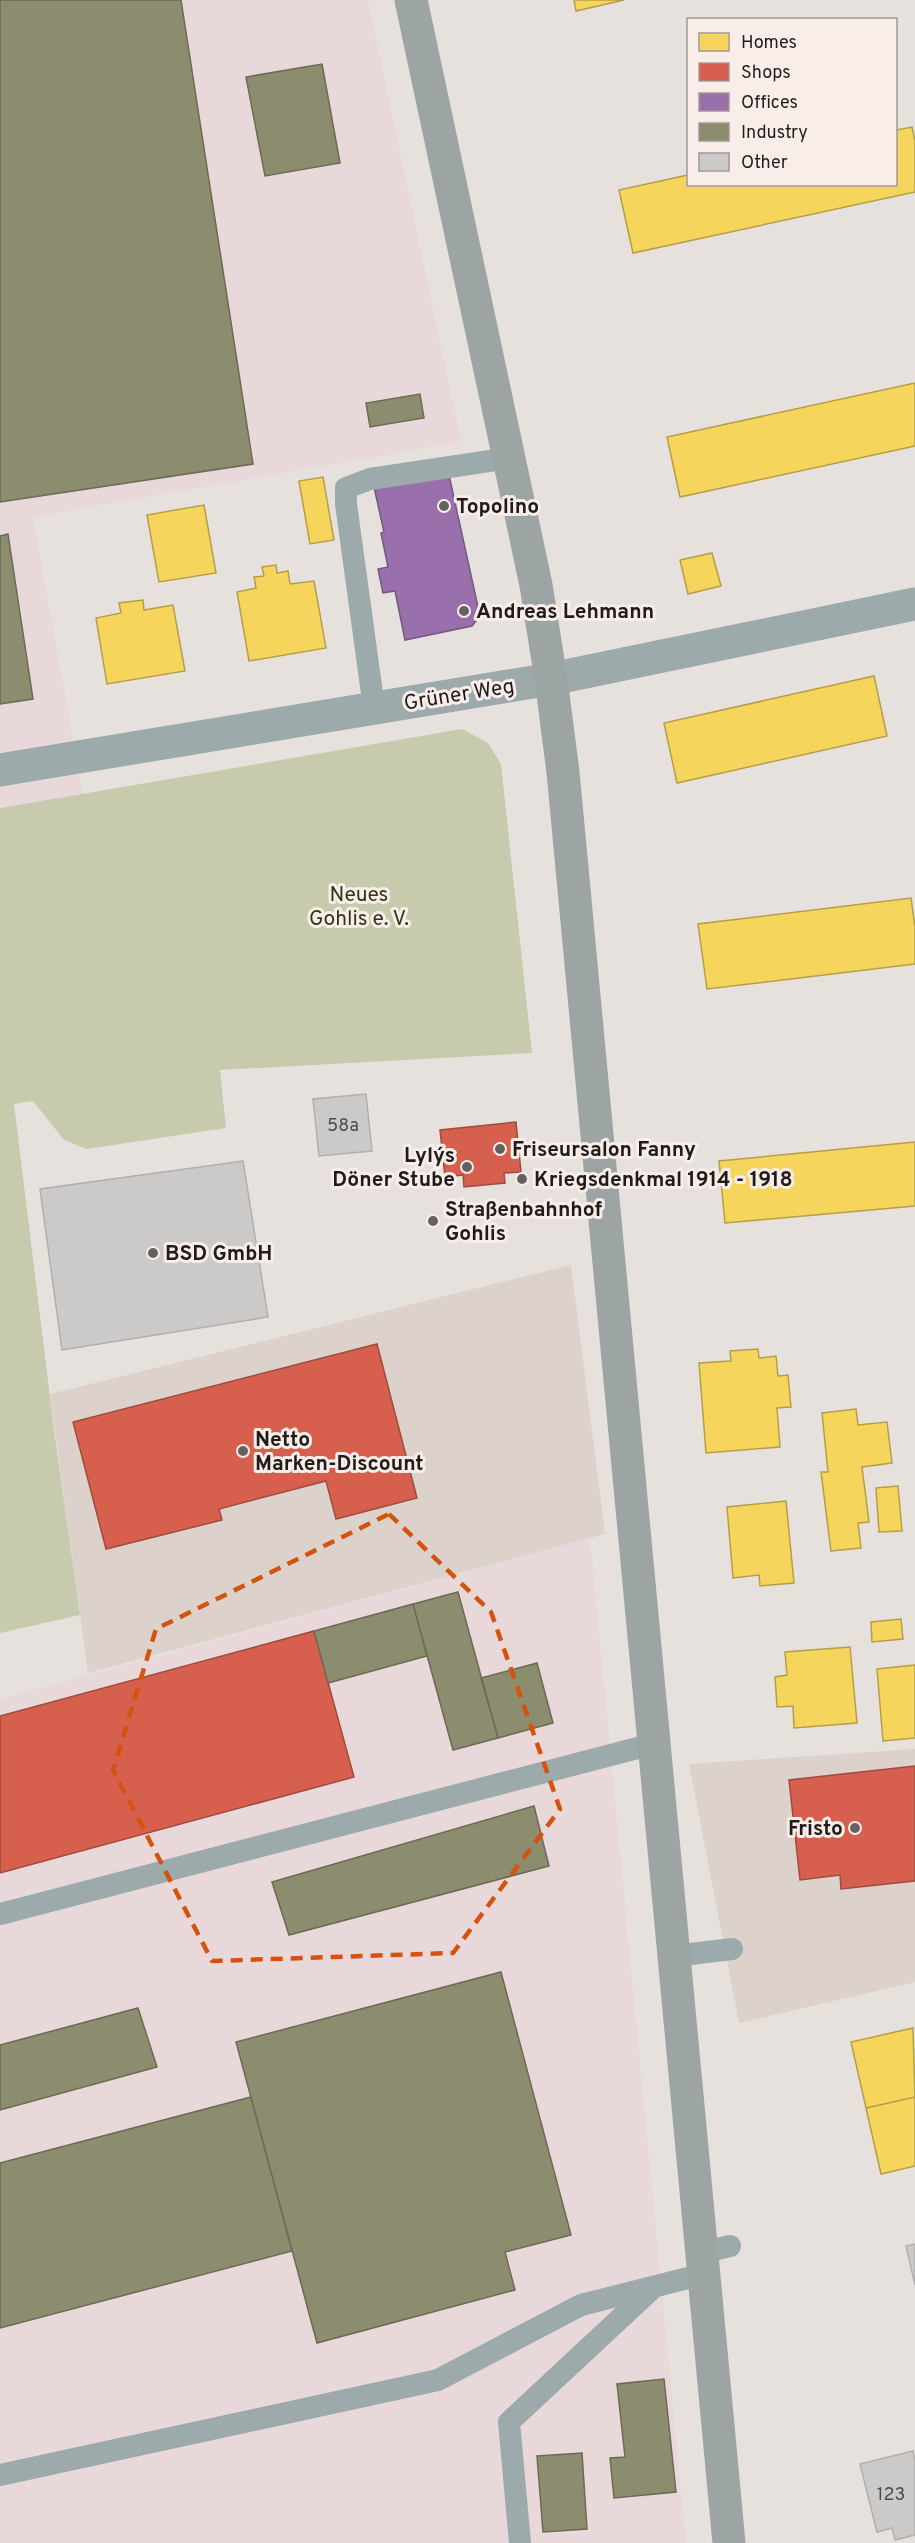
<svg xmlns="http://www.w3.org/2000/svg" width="915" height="2543" font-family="Overpass,sans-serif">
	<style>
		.built { fill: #ddd1cb }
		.industrial { fill: #e9d8da }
		.green { fill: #c8caae }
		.homes { fill: #f6d55c; stroke: #b69e48; stroke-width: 1.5 }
		.shops { fill: #d6604d; stroke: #9f4c3e; stroke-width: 1.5 }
		.offices { fill: #9970ab; stroke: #755780; stroke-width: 1.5 }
		.industry { fill: #8c8c6e; stroke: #6c6a55; stroke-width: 1.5 }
		.building { fill: #ccc9c9; stroke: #b1aeaf; stroke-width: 1.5 }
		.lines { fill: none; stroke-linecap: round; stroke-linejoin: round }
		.service { stroke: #9daaab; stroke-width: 22 }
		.minor { stroke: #9daaab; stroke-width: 33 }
		.tertiary { stroke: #9daaab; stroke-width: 33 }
		.primary { stroke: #9ca5a4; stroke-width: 33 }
		.marked { fill: none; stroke: #d4530d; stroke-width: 4.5; stroke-dasharray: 12 8; stroke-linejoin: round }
		.poi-dot { fill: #66615f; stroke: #f8ede8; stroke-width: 2 }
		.labels { text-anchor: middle; stroke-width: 6; stroke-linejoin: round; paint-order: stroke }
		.number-label { font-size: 18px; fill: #4f4b4a }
		.poi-label { font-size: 21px; font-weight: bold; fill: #201c1a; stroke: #f8ede8; text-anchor: start }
		.street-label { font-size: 21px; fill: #201c1a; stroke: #f8ede8 }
		.park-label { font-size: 21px; fill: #303614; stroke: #f8ede8 }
	</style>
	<rect width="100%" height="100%" fill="#e7e1de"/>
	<path class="built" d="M 571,1265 L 605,1534 L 88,1673 L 50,1394 Z
		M 915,1749 L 915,1982 L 739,2023 L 689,1764 Z"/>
	<path class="industrial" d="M 0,0 L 368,0 L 461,442 L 33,517 L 83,795 L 0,808 Z
		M 590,1538 L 686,2543 L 0,2543 L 0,1699 Z"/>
	<path class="green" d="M 462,729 L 488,743 L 501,764 L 532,1053 L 220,1070 L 226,1128 L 87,1149 L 64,1140 L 33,1101 L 14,1104 L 54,1430 L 80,1615 L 0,1633 L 0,808 Z"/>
	<path class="homes" d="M 574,0 L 624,0 L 576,11 Z
		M 912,127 L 915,141 L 915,192 L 633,253 L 619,190 L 688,175 L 688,184 L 896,184 L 896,130 Z
		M 915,383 L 915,446 L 680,497 L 667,437 Z
		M 323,477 L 334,540 L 310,544 L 299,481 Z
		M 204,505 L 216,573 L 159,582 L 147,515 Z
		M 712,553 L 721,586 L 688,594 L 680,560 Z
		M 276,565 L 277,573 L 288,571 L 290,584 L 314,581 L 326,648 L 249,661 L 237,592 L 256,588 L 254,577 L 264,576 L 262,567 Z
		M 143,600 L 144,610 L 173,605 L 185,671 L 107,684 L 96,618 L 121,613 L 119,603 Z
		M 874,676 L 887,736 L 677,783 L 664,723 Z
		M 911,898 L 915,927 L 915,964 L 707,989 L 698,924 Z
		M 915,1142 L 915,1206 L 725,1223 L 719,1161 Z
		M 758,1349 L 759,1358 L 776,1356 L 778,1376 L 788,1375 L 791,1407 L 777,1408 L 780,1447 L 706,1453 L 699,1363 L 731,1361 L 730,1351 Z
		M 856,1409 L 858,1425 L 887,1422 L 892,1463 L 862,1467 L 869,1522 L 858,1523 L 861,1548 L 831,1551 L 821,1472 L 828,1472 L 822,1413 Z
		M 898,1486 L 902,1531 L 879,1532 L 876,1488 Z
		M 786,1501 L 794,1583 L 760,1586 L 759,1575 L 733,1578 L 727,1507 Z
		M 901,1619 L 903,1639 L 872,1642 L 871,1622 Z
		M 850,1647 L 857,1723 L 794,1728 L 793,1706 L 777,1707 L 775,1677 L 787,1675 L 785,1652 Z
		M 915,1665 L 915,1738 L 883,1741 L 877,1669 Z
		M 913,2028 L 915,2097 L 866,2108 L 851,2042 Z
		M 915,2097 L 915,2166 L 881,2174 L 866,2108 Z"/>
	<path class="shops" d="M 516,1122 L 521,1172 L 504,1173 L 505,1183 L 464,1187 L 463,1175 L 445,1177 L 440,1130 Z
		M 377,1344 L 417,1498 L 336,1519 L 326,1481 L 219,1509 L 222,1520 L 106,1549 L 73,1422 Z
		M 314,1631 L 354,1777 L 0,1873 L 0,1716 Z
		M 915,1766 L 915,1881 L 841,1889 L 840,1875 L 800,1880 L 789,1780 Z"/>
	<path class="offices" d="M 449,475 L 480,616 L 472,626 L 405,640 L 395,591 L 383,593 L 378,569 L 388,567 L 381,533 L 384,532 L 374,487 Z"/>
	<path class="industry" d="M 0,0 L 181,0 L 253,464 L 0,502 Z
		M 322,64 L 340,163 L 265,176 L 246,77 Z
		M 420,394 L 424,418 L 370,427 L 366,403 Z
		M 8,534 L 33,699 L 0,704 L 0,536 Z
		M 458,1592 L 498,1738 L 453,1750 L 413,1604 Z
		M 413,1604 L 427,1656 L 328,1683 L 314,1631 Z
		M 537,1663 L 553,1723 L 498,1738 L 481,1678 Z
		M 534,1806 L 549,1866 L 289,1935 L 272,1882 Z
		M 501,1972 L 571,2235 L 505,2252 L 515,2290 L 317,2343 L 236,2042 Z
		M 138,2008 L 157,2067 L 0,2110 L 0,2045 Z
		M 251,2097 L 292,2251 L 0,2328 L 0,2163 Z
		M 664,2379 L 676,2492 L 614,2498 L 610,2458 L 625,2457 L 617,2384 Z
		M 582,2453 L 587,2529 L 543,2532 L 537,2456 Z"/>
	<path class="building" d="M 366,1094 L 372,1151 L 319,1156 L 313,1099 Z
		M 243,1161 L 268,1317 L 62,1350 L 40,1189 Z
		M 915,2244 L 915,2285 L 906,2246 Z
		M 913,2451 L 915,2460 L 915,2535 L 895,2540 L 892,2528 L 877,2532 L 860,2464 Z"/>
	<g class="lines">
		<path class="service" d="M 374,708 L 346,504 L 346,488 L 370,479 L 510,458
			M 0,1914 L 653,1744
			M 674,1956 L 732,1949
			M 701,2253 L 730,2246
			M 0,2475 L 438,2380 L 581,2305 L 704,2274
			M 520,2543 L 509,2422 L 654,2287"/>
		<path class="minor" d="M 551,679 L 915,604"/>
		<path class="tertiary" d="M 0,770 L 551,679"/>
		<path class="primary" d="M 411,0 L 536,585 L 551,679 L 563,772 L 729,2543"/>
	</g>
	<path class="marked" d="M 389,1514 L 491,1612 L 560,1809 L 453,1953 L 212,1961 L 113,1770 L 156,1629 Z"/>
	<g class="poi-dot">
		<circle cx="444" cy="506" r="6"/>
		<circle cx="464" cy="611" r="6"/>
		<circle cx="500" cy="1149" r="6"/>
		<circle cx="467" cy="1167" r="6"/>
		<circle cx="522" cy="1179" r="6"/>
		<circle cx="433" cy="1221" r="6"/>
		<circle cx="153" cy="1253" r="6"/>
		<circle cx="243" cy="1451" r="6"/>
		<circle cx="855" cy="1828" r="6"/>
	</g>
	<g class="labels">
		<g class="number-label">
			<text x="343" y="1131">58a</text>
			<text x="891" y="2500">123</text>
		</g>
		<g class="poi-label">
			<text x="456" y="513">Topolino</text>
			<text x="476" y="618">Andreas Lehmann</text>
			<text x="512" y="1156">Friseursalon Fanny</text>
			<text x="455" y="1162" text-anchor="end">Lyly´s<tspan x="455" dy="24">Döner Stube</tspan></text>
			<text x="534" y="1186">Kriegsdenkmal 1914 - 1918</text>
			<text x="445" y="1216">Straßenbahnhof<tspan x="445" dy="24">Gohlis</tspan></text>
			<text x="165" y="1260">BSD GmbH</text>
			<text x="255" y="1446">Netto<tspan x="255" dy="24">Marken-Discount</tspan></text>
			<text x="843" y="1835" text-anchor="end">Fristo</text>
		</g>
		<g class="street-label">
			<text transform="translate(459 694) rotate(-9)" y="7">Grüner Weg</text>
		</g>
		<g class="park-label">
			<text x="359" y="901">Neues<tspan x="359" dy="24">Gohlis e. V.</tspan></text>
		</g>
	</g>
	<rect x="687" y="18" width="210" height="168" fill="#f8ede8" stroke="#a29996" stroke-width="1.5"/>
	<rect x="699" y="33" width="30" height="18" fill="#f6d55c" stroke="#a29996" stroke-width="1.5"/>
	<text x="741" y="48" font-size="18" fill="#201c1a">Homes</text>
	<rect x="699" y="63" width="30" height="18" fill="#d6604d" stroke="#a29996" stroke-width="1.5"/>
	<text x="741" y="78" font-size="18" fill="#201c1a">Shops</text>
	<rect x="699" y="93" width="30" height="18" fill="#9970ab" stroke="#a29996" stroke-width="1.5"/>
	<text x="741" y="108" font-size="18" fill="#201c1a">Offices</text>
	<rect x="699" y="123" width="30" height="18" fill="#8c8c6e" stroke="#a29996" stroke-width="1.5"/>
	<text x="741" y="138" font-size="18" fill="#201c1a">Industry</text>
	<rect x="699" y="153" width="30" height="18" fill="#ccc9c9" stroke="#a29996" stroke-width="1.5"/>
	<text x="741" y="168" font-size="18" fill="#201c1a">Other</text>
</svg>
